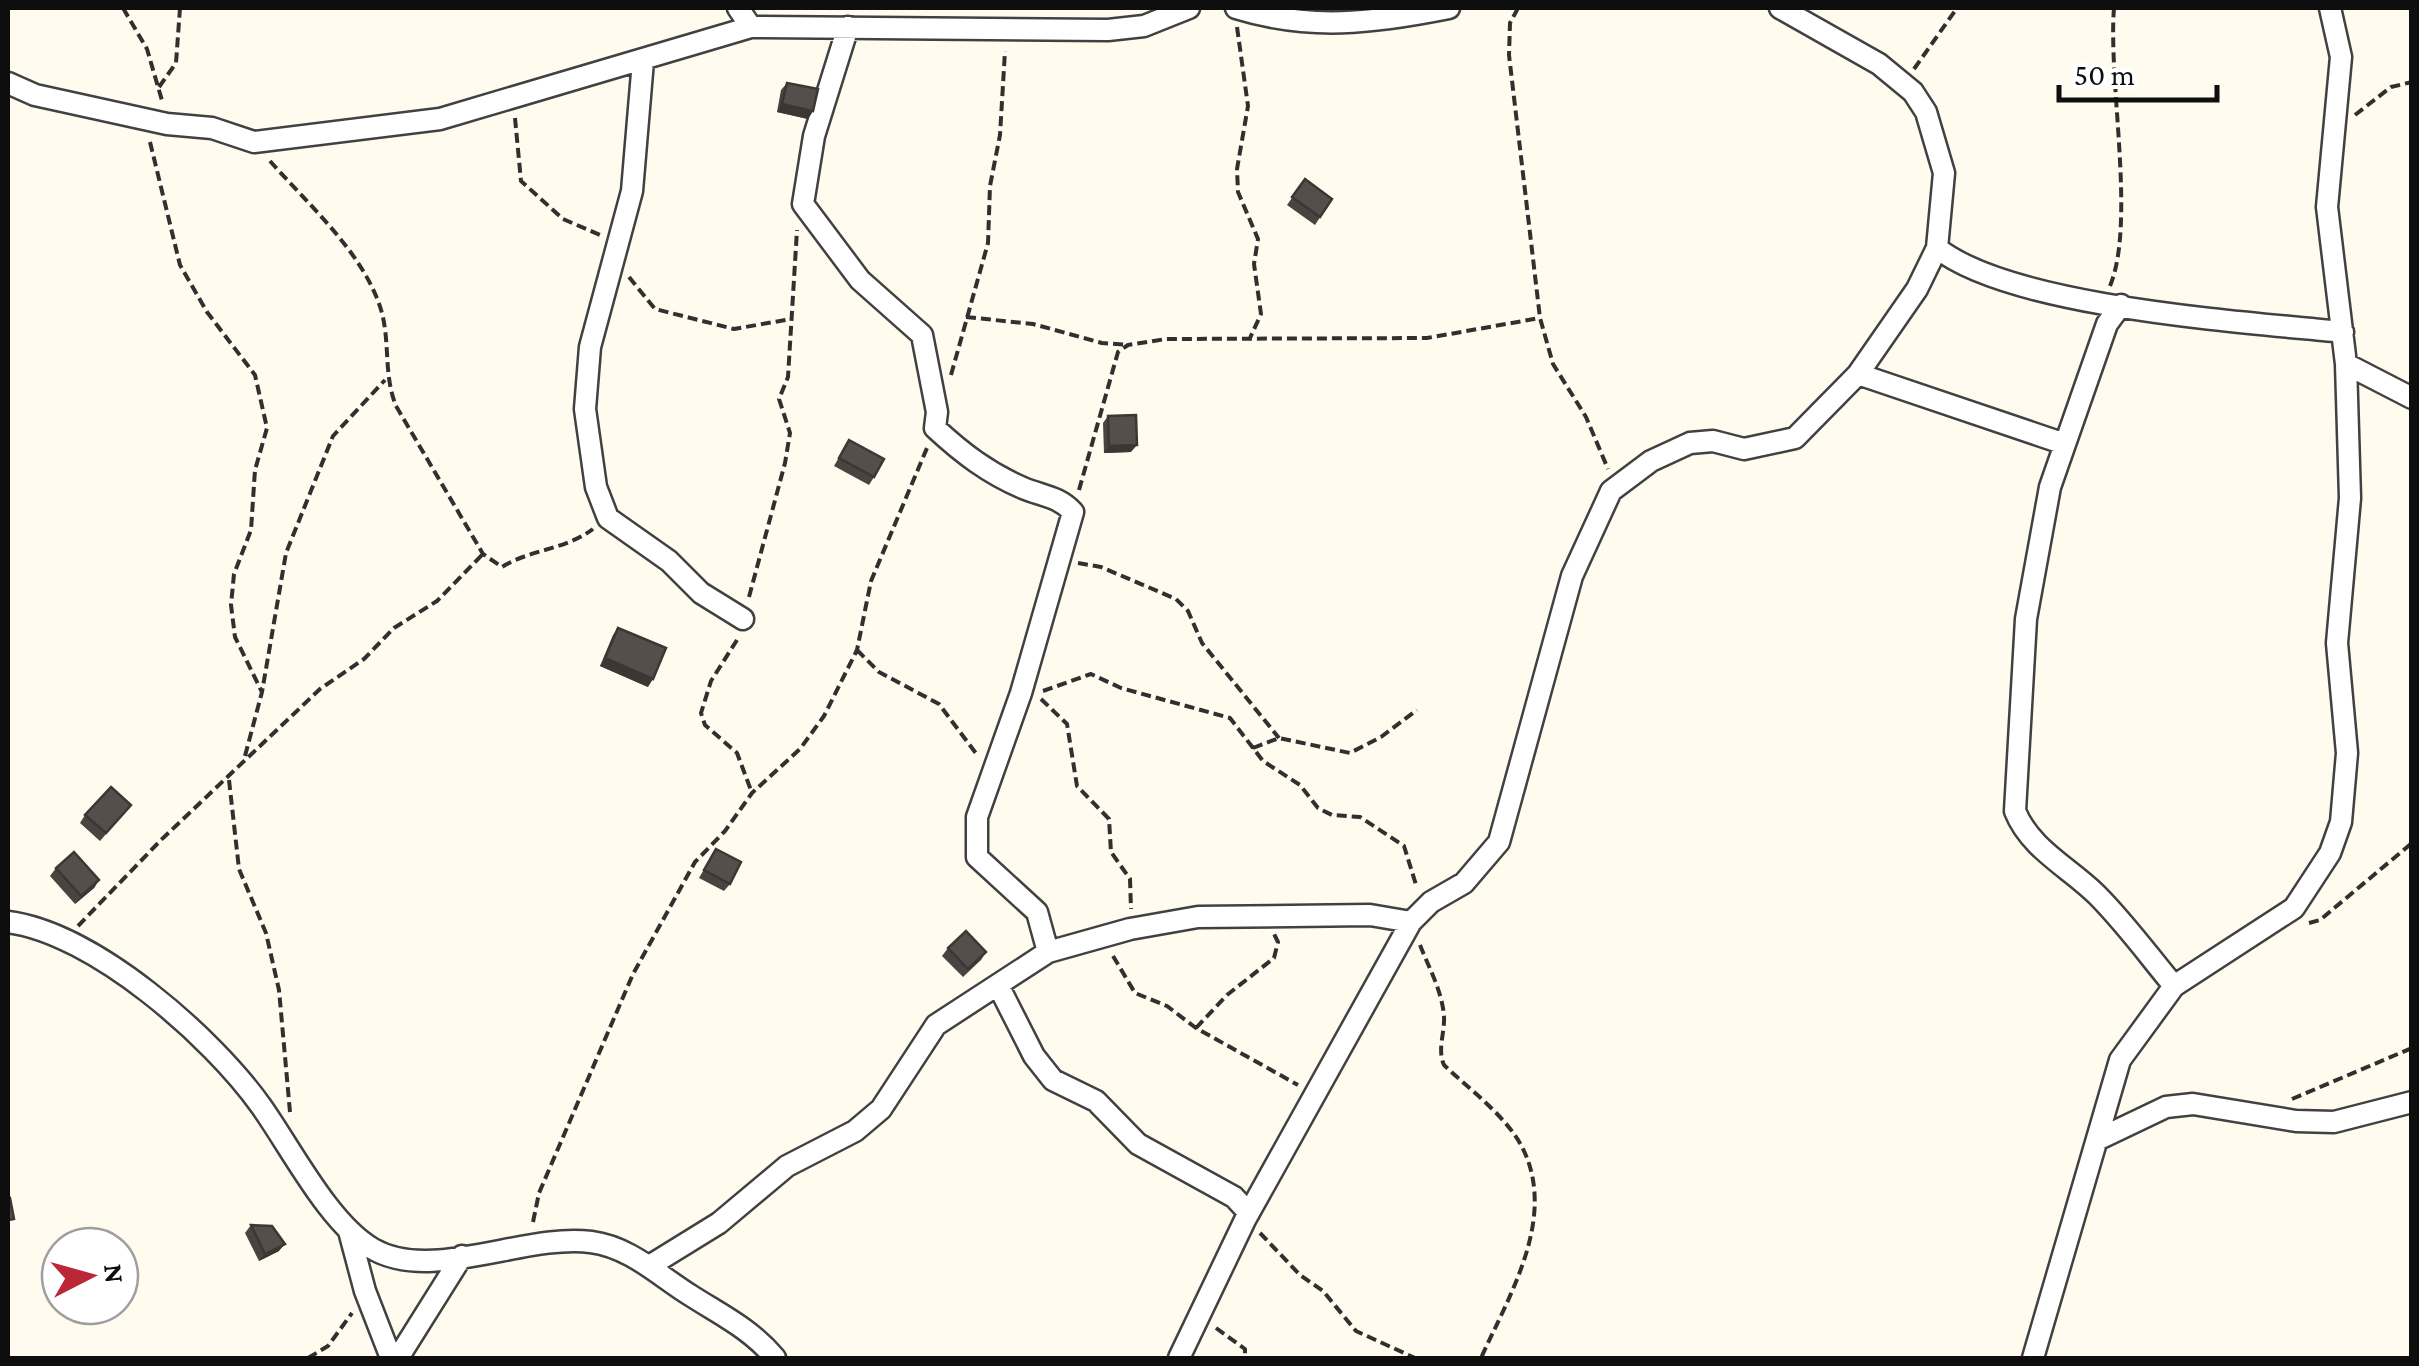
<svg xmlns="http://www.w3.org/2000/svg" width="2419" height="1366" font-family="'Crimson Pro',serif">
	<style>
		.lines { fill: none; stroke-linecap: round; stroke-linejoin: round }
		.street-casing { stroke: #414141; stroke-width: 25 }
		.path { stroke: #303030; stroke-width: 4; stroke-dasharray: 10 5; stroke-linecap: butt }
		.street { stroke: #fff; stroke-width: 20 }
		.wall { fill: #4a4340 }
		.shaded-wall { fill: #3c3734 }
		.building { fill: #564e4a; stroke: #3c3734; stroke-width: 2.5 }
	</style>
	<rect width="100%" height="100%" fill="#fffbee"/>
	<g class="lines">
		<defs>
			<path id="street" d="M 738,8 L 751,27
				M 1236,8 C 1310,31 1374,23 1449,8
				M 848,27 L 814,136 L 803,204 L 860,280 L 922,335 L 937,412 L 935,428 C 962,453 988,473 1023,488 C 1042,496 1058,496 1073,512 L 1021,693 L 977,817 L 977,857 L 1037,912 L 1048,952
				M 643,61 L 632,191 L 590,347 L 585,409 L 596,487 L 608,518 L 669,561 L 701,593 L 743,619
				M 8,83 L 35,95 L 167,124 L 212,128 L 254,142 L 440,119 L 751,27 L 1108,30 L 1144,26 L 1189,8
				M 1937,248 C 2011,307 2244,322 2343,332
				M 2121,305 L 2107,324 L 2050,487 L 2026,619 L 2015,811 C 2030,849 2070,868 2097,895 C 2125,923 2149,956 2174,986
				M 2346,364 L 2412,398
				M 1858,374 L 2065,444
				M 8,922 C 94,933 212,1037 261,1106 C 291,1148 329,1224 373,1249 C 432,1283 526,1233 591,1242 C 630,1247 658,1275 690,1295 C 721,1315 751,1329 775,1358
				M 999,987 L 1034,1056 L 1053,1080 L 1096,1101 L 1138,1144 L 1234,1197 L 1249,1213
				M 2099,1139 L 2166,1107 L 2193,1104 L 2296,1121 L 2334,1122 L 2412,1102
				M 349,1231 L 365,1291 L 391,1358
				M 651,1265 L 719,1223 L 787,1166 L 855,1131 L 881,1109 L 936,1025 L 1048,952 L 1130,929 L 1198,917 L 1370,915 L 1411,922
				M 398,1358 L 462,1256
				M 1179,1358 L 1245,1220 L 1411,922 L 1431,902 L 1464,883 L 1499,842 L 1572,576 L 1611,491 L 1651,461 L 1690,443 L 1713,441 L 1744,449 L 1795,438 L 1858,374 L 1917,289 L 1937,248 L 1944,173 L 1926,112 L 1913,92 L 1879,64 L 1780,8
				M 2033,1358 L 2120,1060 L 2174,986 L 2294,908 L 2330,853 L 2341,822 L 2347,753 L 2337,643 L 2350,498 L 2346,364 L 2327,207 L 2341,57 L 2330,8"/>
		</defs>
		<use href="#street" class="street-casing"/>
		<path class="path" d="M 123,8 L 147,49 L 163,104
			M 1518,8 L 1510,23 L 1509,55 L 1540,318 L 1553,364 L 1586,417 L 1608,469
			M 1237,27 L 1248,106 L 1237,169 L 1238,192 L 1258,239 L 1254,264 L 1261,314 L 1250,338
			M 1914,69 L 1957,8
			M 159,87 L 176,63 L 180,8
			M 2355,115 L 2391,87 L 2412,82
			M 515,118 L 521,181 L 563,219 L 600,235
			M 150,142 L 180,265 L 207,312 L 255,375 L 267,428 L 255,470 L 251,530 L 234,574 L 231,605 L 235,637 L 262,692
			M 270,161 C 307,203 358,248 378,301 C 392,336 382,371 396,406 L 483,554 L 502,567 C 531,549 565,550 593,529
			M 629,277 L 655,309 L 734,329 L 791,319
			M 2110,286 C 2136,223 2108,83 2114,8
			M 966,317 L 1033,324 L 1102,343 L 1128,345
			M 951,375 L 988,243 L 990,186 L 1000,135 L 1005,51
			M 1079,490 L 1118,352 L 1128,345 L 1166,339 L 1427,338 L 1540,318
			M 1078,563 L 1101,567 L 1176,599 L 1188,611 L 1202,643 L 1279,738
			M 749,597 L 785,463 L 790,433 L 779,399 L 788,377 L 797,230
			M 737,640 L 711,681 L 701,713 L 705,725 L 737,753 L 752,793
			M 857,650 L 879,672 L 939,704 L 978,756
			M 1043,691 L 1091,674 L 1121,688 L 1230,718 L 1263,761 L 1300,785 L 1318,808 L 1332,815 L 1360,817 L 1404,846 L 1417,888
			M 1041,699 L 1067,724 L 1077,786 L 1109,819 L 1111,852 L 1130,879 L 1131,909
			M 1253,748 L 1279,738 L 1350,753 L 1381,737 L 1417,710
			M 245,756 L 262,692 L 286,553 L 333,436 L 385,380
			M 229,780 L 239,869 L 266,933 L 279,990 L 290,1112
			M 2309,923 L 2320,920 L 2412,843
			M 78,926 L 161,840 L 320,689 L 364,659 L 394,628 L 437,601 L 482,555
			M 1420,945 C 1429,968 1442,991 1444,1016 C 1445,1033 1437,1049 1444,1065 C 1470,1090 1509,1118 1524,1151 C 1556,1220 1509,1296 1481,1358
			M 1113,956 L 1135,993 L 1167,1006 L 1196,1028 L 1298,1085
			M 1196,1028 L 1227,995 L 1274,958 L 1278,942 L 1274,934
			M 2292,1099 L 2412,1048
			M 533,1222 L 539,1193 L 633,974 L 695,862 L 725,831 L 752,793 L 800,749 L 824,716 L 857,650 L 871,581 L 927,448
			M 1260,1233 L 1300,1275 L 1323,1291 L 1356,1331 L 1415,1358
			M 1216,1328 L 1245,1349 L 1245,1358
			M 308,1358 L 328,1346 L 352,1313"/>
		<use href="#street" class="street"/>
	</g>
	<path class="wall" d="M 787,83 L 813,111 L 808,119 L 777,112 L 781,90 Z
		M 1305,179 L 1332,199 L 1315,225 L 1287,205 Z
		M 1108,416 L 1131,452 L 1104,453 L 1103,423 Z
		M 849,440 L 874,477 L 869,485 L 834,466 Z
		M 618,628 L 648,687 L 600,666 L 613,635 Z
		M 131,805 L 100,841 L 80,823 L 85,815 Z
		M 716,849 L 730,884 L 724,891 L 699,878 Z
		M 56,868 L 99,880 L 94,888 L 75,904 L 50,876 Z
		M 948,948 L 986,952 L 981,960 L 963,977 L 942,956 Z
		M 251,1225 L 279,1251 L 259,1261 L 245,1233 Z"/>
	<path class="shaded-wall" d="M 782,104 L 813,111 L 808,119 L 777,112 Z
		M 1137,445 L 1131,452 L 1104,453 L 1109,446 Z
		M 605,658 L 653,679 L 648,687 L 600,666 Z
		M 99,880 L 94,888 L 75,904 L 81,896 Z
		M 285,1244 L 279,1251 L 259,1261 L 265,1254 Z"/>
	<path class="building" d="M 787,83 L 818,89 L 813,111 L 782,104 Z
		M 1305,179 L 1332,199 L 1320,217 L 1292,197 Z
		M 1136,415 L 1137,445 L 1109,446 L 1108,416 Z
		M 849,440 L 884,459 L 874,477 L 839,458 Z
		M 618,628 L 666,648 L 653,679 L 605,658 Z
		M 111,787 L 131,805 L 106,833 L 85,815 Z
		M 716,849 L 741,862 L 730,884 L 704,870 Z
		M 74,852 L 99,880 L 81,896 L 56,868 Z
		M 966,931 L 986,952 L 968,969 L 948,948 Z
		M 10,1198 L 14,1219 L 8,1220 L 8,1199 Z
		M 251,1225 L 272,1226 L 285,1244 L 265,1254 Z"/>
	<rect width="2419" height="1366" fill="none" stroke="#0e0e0e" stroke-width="20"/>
	<g transform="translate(90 1276) rotate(84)"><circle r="48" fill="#ffffff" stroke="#9f9f9f" stroke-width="2.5"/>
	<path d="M0-8L18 38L0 25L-18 38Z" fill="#bc2737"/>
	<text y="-15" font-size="28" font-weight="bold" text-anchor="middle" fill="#0e0e0e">N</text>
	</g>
	<path d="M2059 85v15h158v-15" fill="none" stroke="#0e0e0e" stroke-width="5"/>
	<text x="2074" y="85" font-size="30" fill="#0e0e0e" stroke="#ffffff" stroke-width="8" paint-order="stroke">50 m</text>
</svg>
